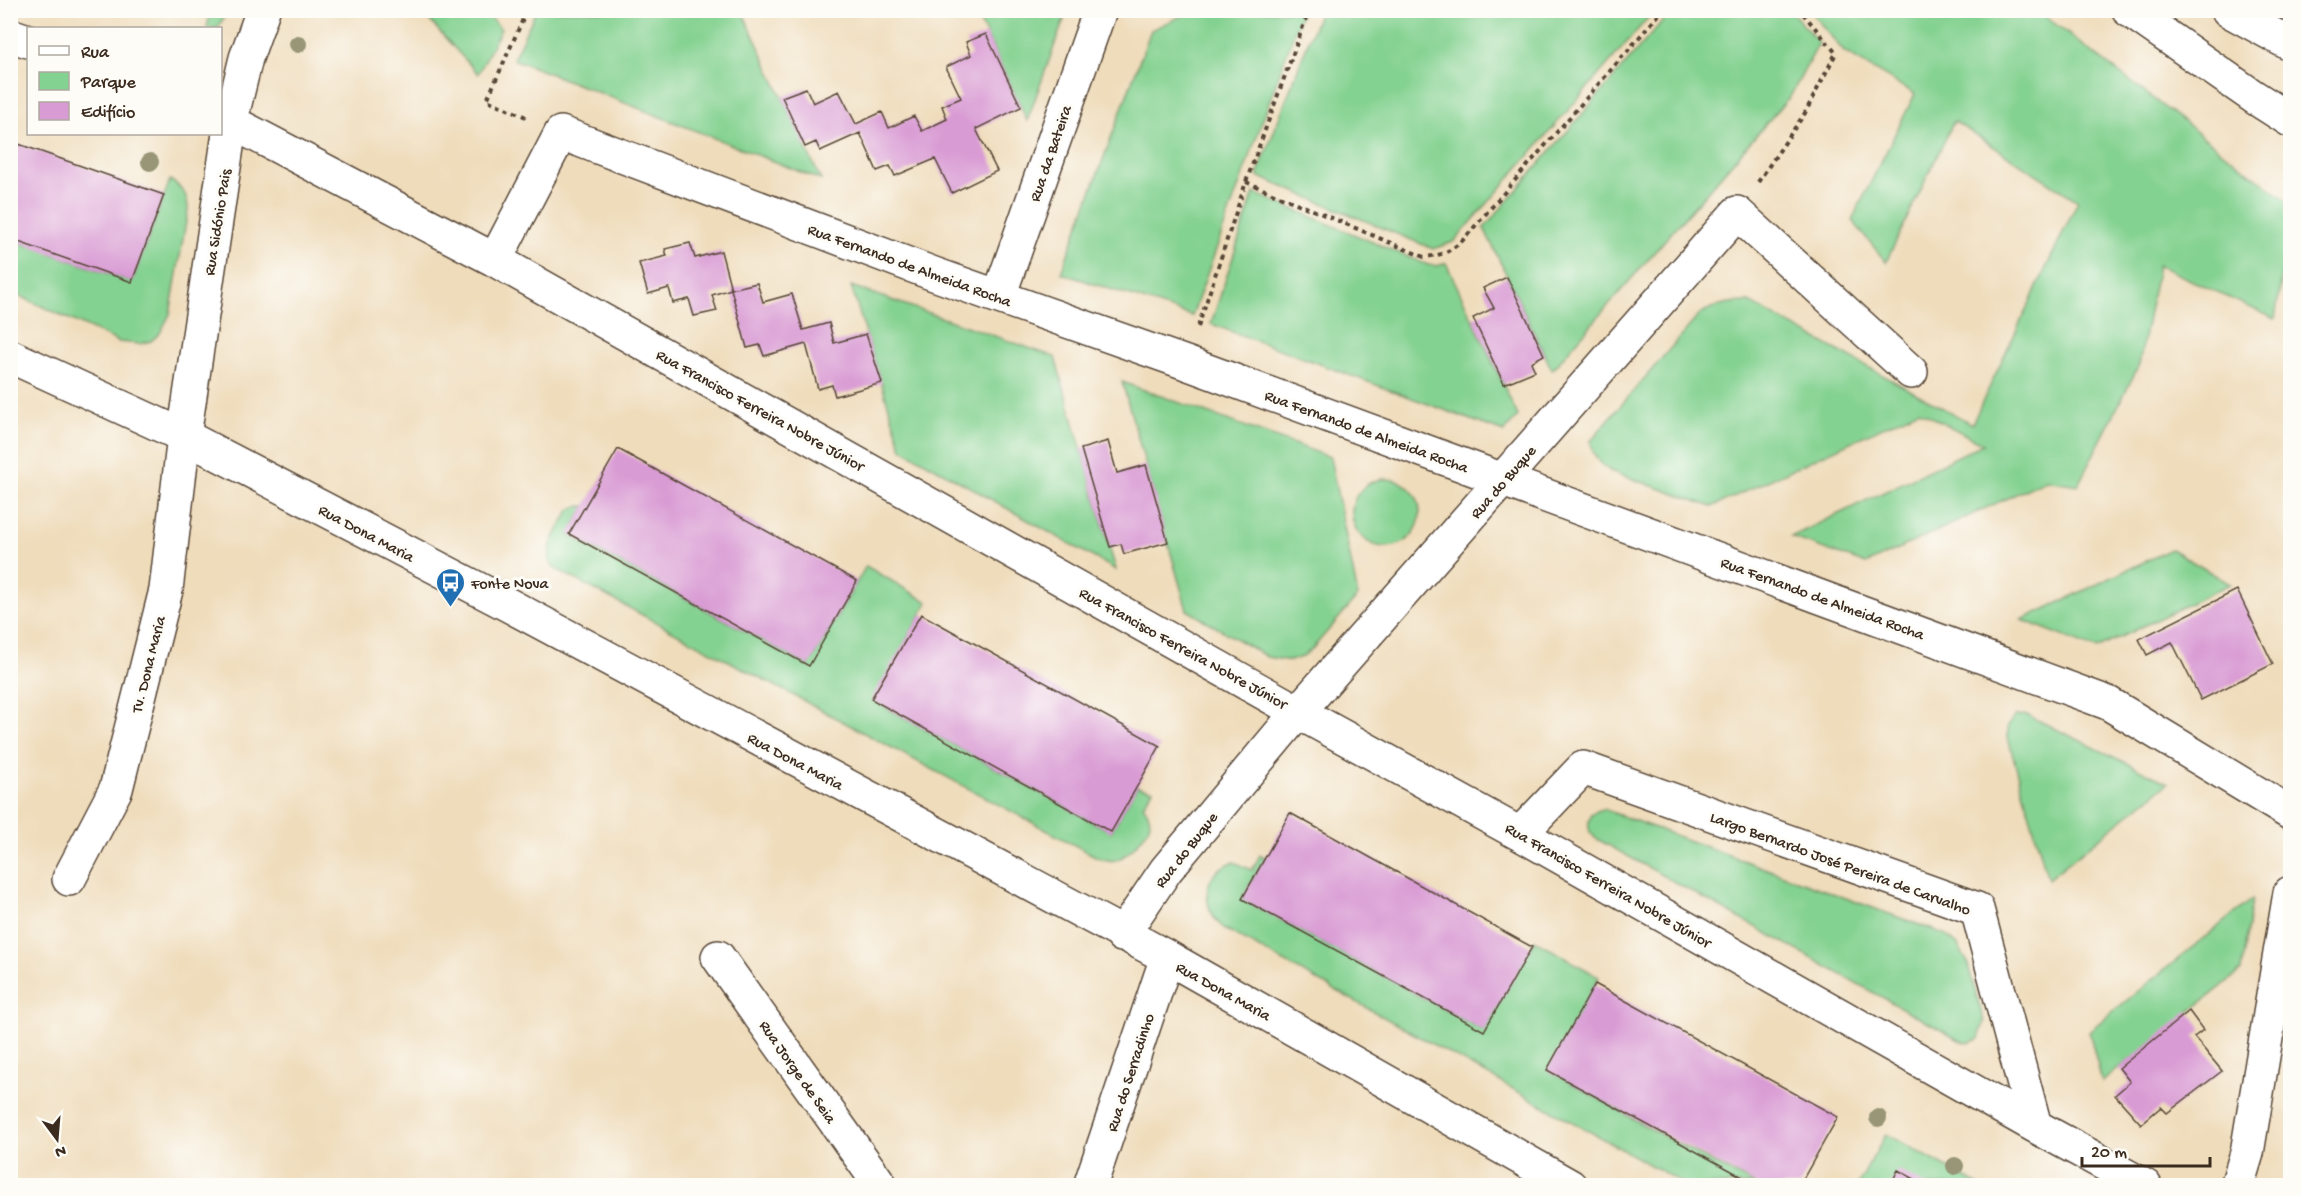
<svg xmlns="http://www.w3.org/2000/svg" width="2301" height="1196" font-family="'Gochi Hand',sans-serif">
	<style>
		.green { fill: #84d291; stroke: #607e58; stroke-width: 1.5 }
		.building { fill: #d99bd4 }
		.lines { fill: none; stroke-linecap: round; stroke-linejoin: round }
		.minor-casing { stroke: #564536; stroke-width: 36 }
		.path { stroke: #564536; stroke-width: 4; stroke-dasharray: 4.5 4.5; stroke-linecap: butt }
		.minor { stroke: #fff; stroke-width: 33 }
		.tree { fill: #989677 }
		.labels { text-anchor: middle; stroke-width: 6; stroke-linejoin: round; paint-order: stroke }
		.street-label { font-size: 16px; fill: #3b2a1e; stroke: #fdfcf7 }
		.poi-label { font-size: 16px; fill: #3b2a1e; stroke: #fdfcf7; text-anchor: start }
	</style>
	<rect width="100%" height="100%" fill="#fdfcf7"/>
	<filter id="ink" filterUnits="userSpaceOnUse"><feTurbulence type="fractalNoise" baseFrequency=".0167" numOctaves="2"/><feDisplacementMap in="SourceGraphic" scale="12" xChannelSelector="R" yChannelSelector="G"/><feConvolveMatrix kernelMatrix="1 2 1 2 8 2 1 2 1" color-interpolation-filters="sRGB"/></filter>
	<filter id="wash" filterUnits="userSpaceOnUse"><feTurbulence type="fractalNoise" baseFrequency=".008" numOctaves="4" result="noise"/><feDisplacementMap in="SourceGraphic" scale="24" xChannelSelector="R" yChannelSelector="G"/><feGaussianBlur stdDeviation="1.35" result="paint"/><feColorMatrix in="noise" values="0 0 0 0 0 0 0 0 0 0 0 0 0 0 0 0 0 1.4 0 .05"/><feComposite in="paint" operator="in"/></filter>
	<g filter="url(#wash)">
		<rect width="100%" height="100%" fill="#efdcbb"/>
		<path class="green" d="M 1672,10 L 1791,11 L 1819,43 L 1791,95 L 1552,370 L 1484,228 Z
			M 210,11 L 227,11 L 218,28 L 207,28 Z
			M 421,11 L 485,11 L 501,29 L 478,74 Z
			M 536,11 L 742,11 L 821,180 L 513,59 Z
			M 975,11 L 1067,11 L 1027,121 L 1021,107 Z
			M 1192,11 L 1302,11 L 1192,316 L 1061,273 L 1151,30 Z
			M 1320,11 L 1320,10 L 1654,11 L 1461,234 L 1453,242 L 1433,249 L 1257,176 Z
			M 1810,11 L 2038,11 L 2290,203 L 2290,226 L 2275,319 L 2158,265 L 2139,365 L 2078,485 L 2046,480 L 1866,564 L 1791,537 L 1983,444 L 1919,410 L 1712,507 L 1610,471 C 1597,462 1592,455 1591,440 L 1700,314 C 1716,304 1730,302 1749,302 L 1972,424 L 2078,201 L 1954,121 L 1886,262 L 1852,220 L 1915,94 L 1844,52 Z
			M 170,180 C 183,188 188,195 188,210 L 170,314 L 160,333 L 151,341 L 140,344 L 119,342 L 11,292 L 10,239 L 132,282 Z
			M 1254,193 L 1428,265 L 1437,266 L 1446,263 L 1518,416 L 1504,432 L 1211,324 Z
			M 851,286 L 1055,357 L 1116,570 L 902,449 Z
			M 1122,382 L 1330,457 L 1358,596 L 1313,648 L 1302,657 L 1290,661 L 1267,657 L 1187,610 Z
			M1352 513a34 34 0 1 1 68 0a34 34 0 1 1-68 0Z
			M 585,506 L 569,535 L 809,666 L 866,566 L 928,602 L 872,700 L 1111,832 L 1137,786 L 1153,790 L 1143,805 C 1147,811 1150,815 1150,822 C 1149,833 1127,857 1116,860 C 1110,862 1103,859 1097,857 L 554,568 C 540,552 561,526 570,510 L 575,507 Z
			M 2171,549 L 2230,584 L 2096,649 L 2022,620 Z
			M 2027,715 L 2168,783 L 2048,879 L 2008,738 L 2008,725 L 2015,716 Z
			M 1603,809 L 1944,934 L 1957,944 L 1967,961 L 1984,1022 L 1979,1039 L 1969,1043 L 1961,1041 L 1595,838 L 1590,832 C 1586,821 1591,811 1603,809 Z
			M 1260,855 L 1265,857 L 1242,899 L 1484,1031 L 1535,940 L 1599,977 L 1548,1070 L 1665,1137 L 1755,1185 L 1686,1185 L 1225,929 C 1199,909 1201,871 1234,862 L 1252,870 Z
			M 2252,899 L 2241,971 L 2102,1082 L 2089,1031 Z
			M 1886,1134 L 1979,1185 L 1857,1186 Z"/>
		<g id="blocks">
			<path class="building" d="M 986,34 L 1021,107 L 976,129 L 997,171 L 952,193 L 935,159 L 895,176 L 890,166 L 877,171 L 860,133 L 820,151 L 816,142 L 805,147 L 782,97 L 806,88 L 813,103 L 839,91 L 856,124 L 882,112 L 889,128 L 914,116 L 922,131 L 947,119 L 942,106 L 961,98 L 946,67 L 971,55 L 966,42 Z
				M 10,141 L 164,195 L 132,282 L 10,239 Z
				M 690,243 L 695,258 L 721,251 L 731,289 L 712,295 L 717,311 L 694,316 L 689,299 L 673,303 L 669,288 L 648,294 L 639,263 L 667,256 L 665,249 Z
				M 1507,277 L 1544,355 L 1531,362 L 1535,371 L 1504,384 L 1473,318 L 1494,308 L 1483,288 Z
				M 757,283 L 763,302 L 792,294 L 803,330 L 829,323 L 834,343 L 866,334 L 882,383 L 835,396 L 832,385 L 818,389 L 806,344 L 764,356 L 760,345 L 747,348 L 731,289 Z
				M 1108,441 L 1117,473 L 1146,465 L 1168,542 L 1124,554 L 1121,544 L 1110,547 L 1081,449 Z
				M 618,449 L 857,581 L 809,666 L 569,534 Z
				M 2237,590 L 2273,664 L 2201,700 L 2172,642 L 2147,655 L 2139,639 Z
				M 921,614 L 1160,746 L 1111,832 L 871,699 Z
				M 1290,813 L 1532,947 L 1484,1031 L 1242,899 Z
				M 1595,984 L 1838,1117 L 1799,1186 L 1759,1186 L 1547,1070 Z
				M 2189,1011 L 2203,1030 L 2194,1037 L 2222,1071 L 2167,1113 L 2161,1107 L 2141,1124 L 2115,1095 L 2130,1082 L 2119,1068 Z
				M 1898,1170 L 1927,1186 L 1890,1186 Z"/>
		</g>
	</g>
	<g filter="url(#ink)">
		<use href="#blocks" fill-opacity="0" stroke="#564536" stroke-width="1.5"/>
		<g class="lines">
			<defs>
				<path id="minor" d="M 2129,10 L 2254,97 L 2290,120
					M 2228,10 L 2290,44
					M 10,35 L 28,41
					M 220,116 L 495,260 L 1298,712 L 1520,834 L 2035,1126 L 2145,1186
					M 495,260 L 561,133 L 934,274 L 1186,363 L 2108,703 L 2290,813
					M 999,296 L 1100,10
					M 10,356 L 184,436 L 501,601 L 1167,957 L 1570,1186
					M 1520,834 L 1583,768 L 1977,909 L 2035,1126
					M 69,879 L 116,789 L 166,590 L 184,436 L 231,120 L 246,58 L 263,10
					M 1122,935 L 1166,870 L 1298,712 L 1737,213 L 1911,372
					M 718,957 L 881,1186
					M 1090,1186 L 1167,957
					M 2237,1186 L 2247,1153 L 2290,893"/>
			</defs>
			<use href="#minor" class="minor-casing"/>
			<path class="path" d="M 526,117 L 487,100 L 527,10
				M 1246,182 L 1424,257 C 1441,256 1451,251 1463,240 L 1663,10
				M 1758,182 L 1805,113 L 1836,53 L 1800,10
				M 1198,327 L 1246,182 L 1309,10"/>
			<use href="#minor" class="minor"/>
		</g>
		<g class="tree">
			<circle cx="298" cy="44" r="9"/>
			<circle cx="150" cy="162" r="9"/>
			<circle cx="1878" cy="1118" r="9"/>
			<circle cx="1955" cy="1166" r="9"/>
		</g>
	</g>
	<defs>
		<symbol id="bus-pin" viewBox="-11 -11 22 30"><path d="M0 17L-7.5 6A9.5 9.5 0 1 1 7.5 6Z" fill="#1f6fb2" stroke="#fdfcf7"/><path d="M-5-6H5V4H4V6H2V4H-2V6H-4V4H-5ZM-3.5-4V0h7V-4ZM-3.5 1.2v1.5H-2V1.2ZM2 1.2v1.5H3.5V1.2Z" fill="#fff"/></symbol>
	</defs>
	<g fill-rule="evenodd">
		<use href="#bus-pin" x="434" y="566" width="33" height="45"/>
	</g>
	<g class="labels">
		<g class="street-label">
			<text transform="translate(1049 153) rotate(-71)" y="6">Rua da Bateira</text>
			<text transform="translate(216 222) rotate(-81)" y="6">Rua Sidónio Pais</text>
			<text transform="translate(910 264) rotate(20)" y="6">Rua Fernando de Almeida Rocha</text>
			<text transform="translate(761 409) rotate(29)" y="6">Rua Francisco Ferreira Nobre Júnior</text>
			<text transform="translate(1367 430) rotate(20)" y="6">Rua Fernando de Almeida Rocha</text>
			<text transform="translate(1502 481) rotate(-49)" y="6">Rua do Buque</text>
			<text transform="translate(367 532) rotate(28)" y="6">Rua Dona Maria</text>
			<text transform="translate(1823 597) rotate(20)" y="6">Rua Fernando de Almeida Rocha</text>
			<text transform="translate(1184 647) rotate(29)" y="6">Rua Francisco Ferreira Nobre Júnior</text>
			<text transform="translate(147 664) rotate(-76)" y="6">Tv. Dona Maria</text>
			<text transform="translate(796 760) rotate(28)" y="6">Rua Dona Maria</text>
			<text transform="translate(1185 849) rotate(-52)" y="6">Rua do Buque</text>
			<text transform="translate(1841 862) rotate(20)" y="6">Largo Bernardo José Pereira de Carvalho</text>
			<text transform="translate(1609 884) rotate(30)" y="6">Rua Francisco Ferreira Nobre Júnior</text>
			<text transform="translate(1224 990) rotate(29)" y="6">Rua Dona Maria</text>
			<text transform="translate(799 1071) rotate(55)" y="6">Rua Jorge de Seia</text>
			<text transform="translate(1129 1072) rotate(-72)" y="6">Rua do Serradinho</text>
		</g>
		<g class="poi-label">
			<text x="471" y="588">Fonte Nova</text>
		</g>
	</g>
	<rect width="2301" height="1196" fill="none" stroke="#fdfcf7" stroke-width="36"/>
	<rect x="27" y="27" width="195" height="108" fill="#fdfcf7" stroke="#afa8a0" stroke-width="1.5"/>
	<rect x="39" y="46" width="30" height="9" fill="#ffffff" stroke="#afa8a0" stroke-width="1.5"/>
	<text x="81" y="57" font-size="18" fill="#3b2a1e">Rua</text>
	<rect x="39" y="72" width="30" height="18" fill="#84d291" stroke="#afa8a0" stroke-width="1.5"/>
	<text x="81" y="87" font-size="18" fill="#3b2a1e">Parque</text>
	<rect x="39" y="102" width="30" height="18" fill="#d99bd4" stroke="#afa8a0" stroke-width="1.5"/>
	<text x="81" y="117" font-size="18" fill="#3b2a1e">Edifício</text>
	<g transform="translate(57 1139) rotate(164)" stroke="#fdfcf7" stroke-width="4.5" paint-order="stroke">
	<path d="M0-4.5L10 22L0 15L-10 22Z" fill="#3b2a1e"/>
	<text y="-9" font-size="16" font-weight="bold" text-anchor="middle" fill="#3b2a1e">N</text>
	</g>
	<path d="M2082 1157v9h128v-9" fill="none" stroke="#3b2a1e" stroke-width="3"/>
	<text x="2091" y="1157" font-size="18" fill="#3b2a1e" stroke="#fdfcf7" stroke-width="4.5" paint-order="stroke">20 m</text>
</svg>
